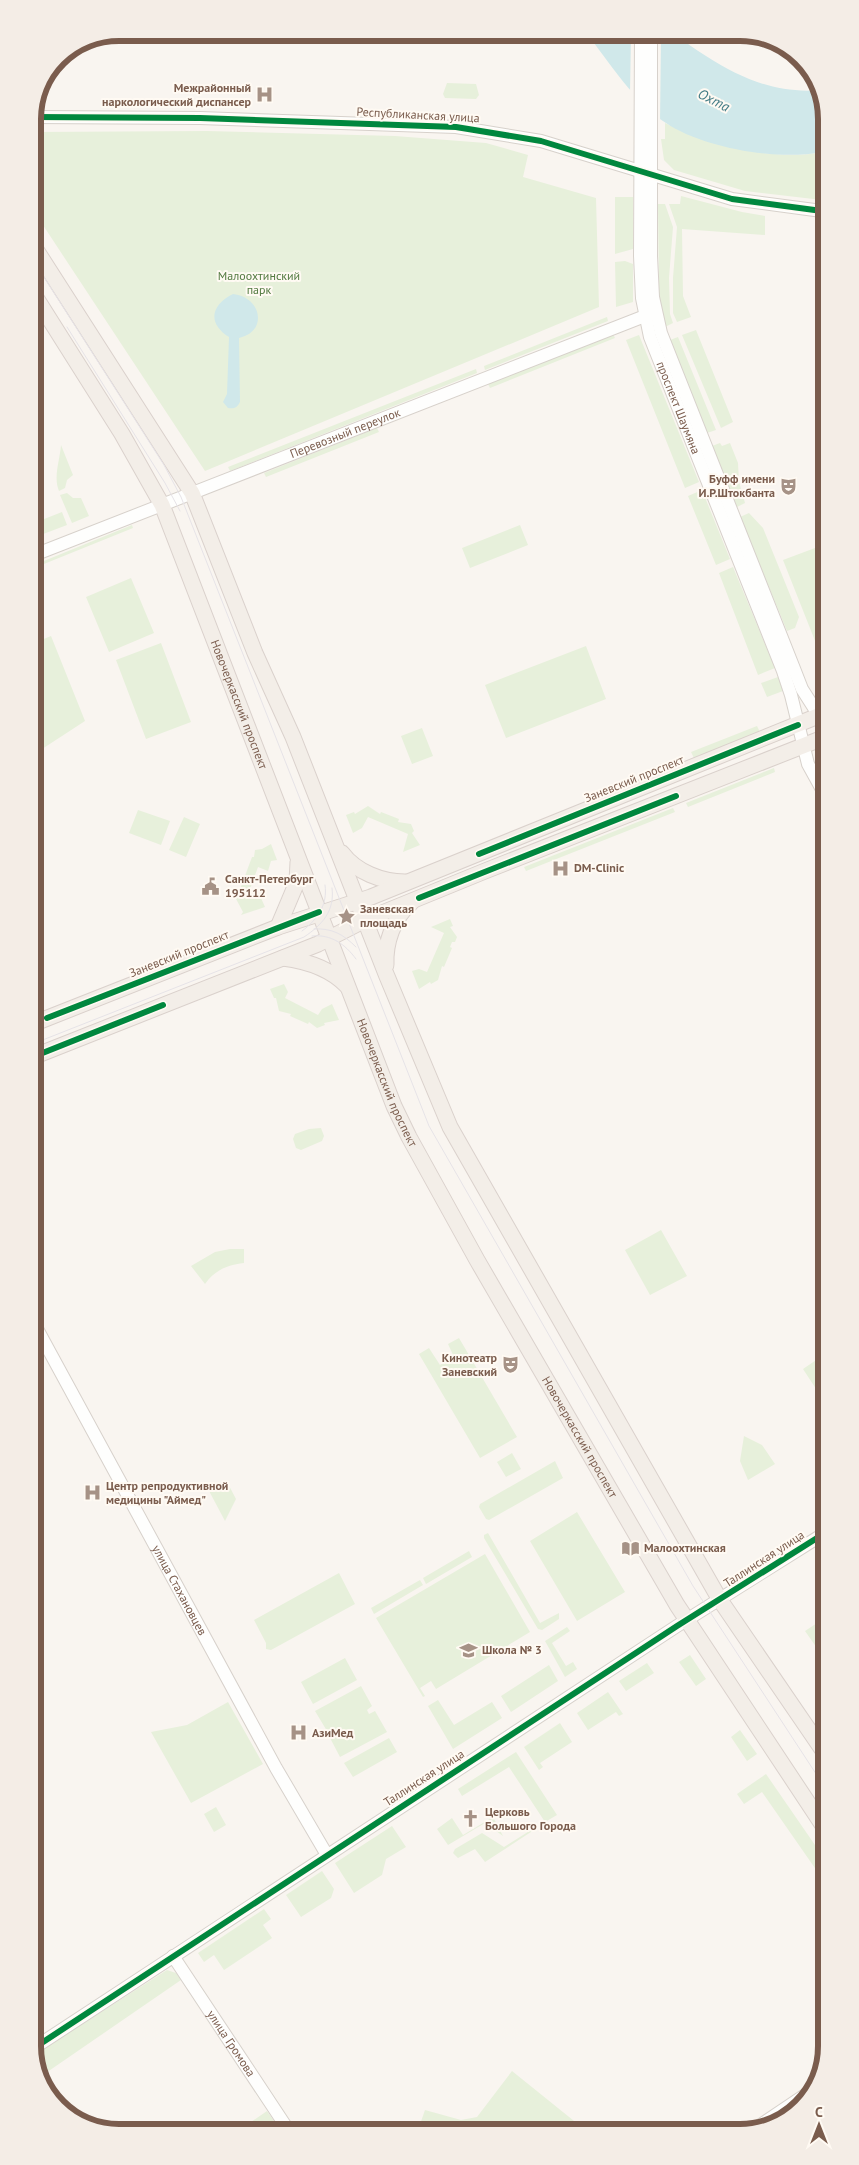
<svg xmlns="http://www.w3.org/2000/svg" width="859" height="2165" font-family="'PT Sans',sans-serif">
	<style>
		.green { fill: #e7f0db }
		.water { fill: #d0e8ea }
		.pier { fill: #f9f5f0 }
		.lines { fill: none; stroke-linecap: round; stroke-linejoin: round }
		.minor-casing { stroke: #d7d1cb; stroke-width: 14 }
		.major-casing { stroke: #dad1cc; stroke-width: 17 }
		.minor { stroke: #fefefd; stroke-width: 12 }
		.major { stroke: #f3eee8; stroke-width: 15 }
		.tram { stroke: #e6e3e7; stroke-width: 1 }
		.cycleway-casing { stroke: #fffaf3; stroke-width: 9 }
		.cycleway { stroke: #00873e; stroke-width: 6 }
		.labels { text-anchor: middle; stroke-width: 4; stroke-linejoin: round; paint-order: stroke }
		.poi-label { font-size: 12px; font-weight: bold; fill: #7a5c4d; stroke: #fffaf3; text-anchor: start }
		.street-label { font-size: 12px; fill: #7a5c4d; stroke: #fffaf3 }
		.park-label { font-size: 12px; fill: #537a41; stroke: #fffaf3 }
		.water-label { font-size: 14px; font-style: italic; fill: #437c86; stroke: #fffaf3 }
		.rim { fill: none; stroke: #7a5c4d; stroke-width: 6 }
	</style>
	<rect width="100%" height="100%" fill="#f9f5f0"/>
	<path class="green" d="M 447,83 L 476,84 L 479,95 L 476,99 L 445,98 L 443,94 Z
		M 665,123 C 708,144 774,162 822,152 L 822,200 L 745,191 L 674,170 L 664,160 L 661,139 L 665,139 Z
		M 207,131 L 395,136 L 486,143 L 528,155 L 523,177 L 596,198 L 599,307 L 205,471 L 33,210 L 33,132 Z
		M 681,196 L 742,212 L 765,216 L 765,235 L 682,229 L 683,296 L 691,317 L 677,322 L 673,313 L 673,278 L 677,227 L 669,204 L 680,204 Z
		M 615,197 L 633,197 L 633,249 L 615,254 Z
		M 658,204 L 665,204 L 673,227 L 669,278 L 670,314 L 673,323 L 665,327 L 659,296 Z
		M 625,261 L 633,264 L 633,302 L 616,307 L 615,262 Z
		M 607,317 L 608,321 L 485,370 L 484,366 Z
		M 696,330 L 733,422 L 721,428 L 682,335 Z
		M 613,334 L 615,338 L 490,388 L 488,384 Z
		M 639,335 L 699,482 L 685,488 L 626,340 Z
		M 678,337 L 716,430 L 707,433 L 670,340 Z
		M 476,369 L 477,373 L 230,471 L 228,467 Z
		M 377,428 L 379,432 L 266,477 L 264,473 Z
		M 720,443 L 722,446 L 730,443 L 738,463 L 739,482 L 745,503 L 737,507 L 712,446 Z
		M 61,445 L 73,475 L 67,480 L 65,488 L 59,491 C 53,477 60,460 61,445 Z
		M 702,490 L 730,559 L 716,565 L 688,496 Z
		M 67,493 L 73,498 L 81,498 L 89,516 L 72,523 L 60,495 Z
		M 62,512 L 67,525 L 38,536 L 34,523 Z
		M 749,513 L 763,528 L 799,617 L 795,628 L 787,631 L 740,517 Z
		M 132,525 L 133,528 L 34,568 L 34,565 Z
		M 520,525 L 528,545 L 470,568 L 462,548 Z
		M 823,545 L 823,661 L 783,560 Z
		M 733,567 L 775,668 L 758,675 L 719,573 Z
		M 131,578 L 154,633 L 109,652 L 86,597 Z
		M 51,636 L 85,721 L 39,751 L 34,759 L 34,643 Z
		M 161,643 L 191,722 L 146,739 L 116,660 Z
		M 586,646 L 606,699 L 506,738 L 485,685 Z
		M 778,677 L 783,691 L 767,697 L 761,683 Z
		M 757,726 L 760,732 L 694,758 L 691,752 Z
		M 422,728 L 433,756 L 412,764 L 401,736 Z
		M 774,768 L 775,772 L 688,807 L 686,803 Z
		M 368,806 L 380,814 L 381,812 L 399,819 L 398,822 L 411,824 L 414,831 L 412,833 L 420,845 L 403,852 L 408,834 L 368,817 L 362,828 L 353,833 L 346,815 L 354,812 L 355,814 Z
		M 673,808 L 675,812 L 526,871 L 524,867 Z
		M 138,810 L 170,821 L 161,845 L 129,833 Z
		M 184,817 L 200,824 L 186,857 L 169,850 Z
		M 271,844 L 277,860 L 271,861 L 268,871 L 258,867 L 249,892 L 261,898 L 265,907 L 241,915 L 243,912 L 235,897 L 237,892 L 239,892 L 252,857 L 254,857 L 255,850 L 262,849 Z
		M 450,919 L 453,926 L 450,927 L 457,937 L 455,942 L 452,942 L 450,947 L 452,948 L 444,967 L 442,966 L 438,980 L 431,984 L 430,982 L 419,989 L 412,971 L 419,969 L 427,972 L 444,933 L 431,927 Z
		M 284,984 L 288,992 L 285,998 L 318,1015 L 322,1009 L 332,1004 L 339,1020 L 324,1023 L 325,1025 L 317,1028 L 309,1022 L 308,1024 L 290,1016 L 291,1014 L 279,1011 L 276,998 L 274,998 L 270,989 Z
		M 321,1128 L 324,1136 L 322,1141 L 301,1150 L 296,1148 L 293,1139 L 295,1134 L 309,1129 Z
		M 661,1230 L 687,1276 L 650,1295 L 625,1250 Z
		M 230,1249 L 244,1249 L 244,1263 C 227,1265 215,1270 205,1284 L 191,1266 L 215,1252 Z
		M 459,1338 L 517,1437 L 480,1458 L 419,1354 L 429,1348 L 440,1365 L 454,1357 L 448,1344 Z
		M 825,1354 L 825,1396 L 822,1398 L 803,1369 Z
		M 744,1436 L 762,1445 L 775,1464 L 748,1480 L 740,1461 Z
		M 512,1453 L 521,1469 L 506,1477 L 497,1462 Z
		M 555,1461 L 563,1478 L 489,1520 L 486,1519 L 479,1507 L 480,1504 Z
		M 226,1480 L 236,1499 L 225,1521 L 208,1489 Z
		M 577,1512 L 625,1592 L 577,1621 L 530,1541 Z
		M 488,1533 L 540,1623 L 559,1613 L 559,1619 L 542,1630 L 538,1629 L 484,1538 L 484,1535 Z
		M 469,1551 L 472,1557 L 426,1584 L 423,1578 Z
		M 485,1554 L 530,1632 L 436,1689 L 431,1681 L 420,1688 L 425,1696 L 423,1697 L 376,1618 Z
		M 339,1573 L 355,1604 L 271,1650 L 266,1649 L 266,1643 L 254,1620 Z
		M 420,1580 L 423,1585 L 374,1614 L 371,1608 Z
		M 826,1617 L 826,1661 L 805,1631 Z
		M 567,1627 L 570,1631 L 552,1643 L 566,1666 L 573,1662 L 577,1669 L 565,1677 L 545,1641 Z
		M 690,1655 L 706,1679 L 696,1686 L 679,1662 Z
		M 345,1658 L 357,1680 L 313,1704 L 301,1682 Z
		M 647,1663 L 654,1673 L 626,1691 L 619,1681 Z
		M 549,1665 L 558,1681 L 511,1712 L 501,1696 Z
		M 361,1686 L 372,1706 L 367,1710 L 369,1714 L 375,1711 L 387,1732 L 340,1757 L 329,1736 L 335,1733 L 333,1728 L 327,1731 L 315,1711 Z
		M 608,1692 L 623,1714 L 619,1716 L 616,1712 L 588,1730 L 577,1713 Z
		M 438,1700 L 454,1725 L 492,1702 L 502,1718 L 453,1749 L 428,1706 Z
		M 228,1702 L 263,1764 L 191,1803 L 151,1732 L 187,1725 Z
		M 560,1723 L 572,1742 L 540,1763 L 543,1767 L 539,1770 L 524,1747 Z
		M 740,1730 L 757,1754 L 747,1761 L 731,1737 Z
		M 389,1738 L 397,1752 L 353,1777 L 344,1763 Z
		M 516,1752 L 557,1815 L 545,1822 L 509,1767 L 462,1796 L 458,1789 Z
		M 766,1774 L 826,1861 L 826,1884 L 762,1792 L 744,1804 L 737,1794 Z
		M 216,1807 L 226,1825 L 214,1832 L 204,1814 Z
		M 493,1817 L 503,1836 L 485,1823 L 448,1845 L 437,1829 L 452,1818 L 463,1835 Z
		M 392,1826 L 406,1847 L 386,1859 L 382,1875 L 354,1893 L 335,1863 Z
		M 531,1830 L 534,1830 L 485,1862 L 475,1849 L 458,1858 L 453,1853 L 455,1849 L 482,1833 L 504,1847 Z
		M 322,1871 L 334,1889 L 331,1898 L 301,1917 L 286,1895 Z
		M 264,1909 L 271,1919 L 263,1925 L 272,1938 L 224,1970 L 214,1955 L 204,1962 L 198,1953 Z
		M 167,1970 L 176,1973 L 181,1980 L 40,2077 L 37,2074 L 37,2053 Z
		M 512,2071 L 584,2129 L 418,2130 L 425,2110 L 461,2120 L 477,2117 Z
		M 267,2111 L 281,2131 L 238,2131 Z"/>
	<path class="water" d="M 675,33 C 684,42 695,49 706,56 C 742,79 777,94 821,90 L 822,152 C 778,161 703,148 666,123 C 636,104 609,62 587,34 Z
		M 233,294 C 262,297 268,332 239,338 L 240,402 C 237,408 234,409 228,408 L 223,402 L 227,394 L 229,337 C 207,323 211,305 233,294 Z"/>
	<path class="pier" d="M 631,34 L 661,34 L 660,122 L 630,93 Z"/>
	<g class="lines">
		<defs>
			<g id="minor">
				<path id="s1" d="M 641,34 L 640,256 L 642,298 L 650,337 L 783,671 L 791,695 L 808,764 L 824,793"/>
				<path d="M 651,34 L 651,256 L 653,297 L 661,333 L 793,666 L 802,689 L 823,722"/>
				<path d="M 33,117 L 200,118 L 456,127 L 541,141 L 732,199 L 822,211"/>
				<path id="s2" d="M 34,555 L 650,314"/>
				<path id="s3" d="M 35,1325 L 276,1768 L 327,1855"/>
				<path id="s4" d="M 173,1956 L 289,2131"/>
				<path d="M 37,2046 L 677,1626 L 825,1533"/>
				<path d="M 756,2128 L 811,2091"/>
			</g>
			<g id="major">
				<path d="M 33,245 L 192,493 L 255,653 L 293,737 L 386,974 L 450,1127 L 720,1600 L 826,1755"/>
				<path id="s5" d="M 33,293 L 122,434 L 162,505 L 394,1106 L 409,1137 L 477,1260 L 677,1605 L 826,1830"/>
				<path d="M 342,853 C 356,872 382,882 405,882"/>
				<path d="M 278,927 L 297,882 L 298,862"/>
				<path d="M 283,958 C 306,961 331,969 347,986"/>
				<path d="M 386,965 C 385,943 393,918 411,903"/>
				<path d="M 35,1023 L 278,927 L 371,897 L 823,714"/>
				<path d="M 35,1056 L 318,944 L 365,920 L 485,871 L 823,738"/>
			</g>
		</defs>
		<use href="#minor" class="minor-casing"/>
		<use href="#major" class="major-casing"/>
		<use href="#minor" class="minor"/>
		<use href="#major" class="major"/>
		<path class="tram" d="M 33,260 L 164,465 L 181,497 L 429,1126 L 693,1586 L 826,1789
			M 67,327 L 165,483 L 180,511
			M 314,929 C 332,928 343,934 356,947
			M 302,931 C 317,920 328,905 325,885
			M 312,936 C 331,934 345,944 356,959
			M 35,1043 L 304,937 C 322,925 335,911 332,888"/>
		<defs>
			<path id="cycleway" d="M 33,117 L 200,118 L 456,127 L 541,141 L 732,199 L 822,211
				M 479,854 L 798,725
				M 419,898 L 676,796
				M 47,1018 L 319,912
				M 35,1056 L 163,1005
				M 37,2046 L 677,1626 L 825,1533"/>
		</defs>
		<use href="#cycleway" class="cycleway-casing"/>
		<use href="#cycleway" class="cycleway"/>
	</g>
	<defs>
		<symbol id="hospital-bare" viewBox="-9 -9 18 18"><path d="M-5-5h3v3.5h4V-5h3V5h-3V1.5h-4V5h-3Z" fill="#a69286" stroke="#fffaf3" stroke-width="2.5" paint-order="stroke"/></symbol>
		<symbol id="theatre-bare" viewBox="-9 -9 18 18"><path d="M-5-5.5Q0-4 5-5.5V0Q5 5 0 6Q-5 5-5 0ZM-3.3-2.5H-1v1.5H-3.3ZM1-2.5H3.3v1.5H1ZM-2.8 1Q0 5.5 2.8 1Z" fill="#a69286" stroke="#fffaf3" stroke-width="2.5" paint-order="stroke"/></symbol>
		<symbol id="civic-bare" viewBox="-9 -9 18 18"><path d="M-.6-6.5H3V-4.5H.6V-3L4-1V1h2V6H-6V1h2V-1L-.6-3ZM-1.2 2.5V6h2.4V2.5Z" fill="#a69286" stroke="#fffaf3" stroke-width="2.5" paint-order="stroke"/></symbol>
		<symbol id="sight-bare" viewBox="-9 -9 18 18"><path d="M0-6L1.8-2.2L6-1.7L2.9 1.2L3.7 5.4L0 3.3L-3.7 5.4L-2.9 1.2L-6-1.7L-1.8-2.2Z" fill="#a69286" stroke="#fffaf3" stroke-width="2.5" paint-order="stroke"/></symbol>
		<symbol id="library-bare" viewBox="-9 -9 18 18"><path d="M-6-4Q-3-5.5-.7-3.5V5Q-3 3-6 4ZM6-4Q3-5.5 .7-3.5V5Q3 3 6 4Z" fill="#a69286" stroke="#fffaf3" stroke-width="2.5" paint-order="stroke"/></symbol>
		<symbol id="school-bare" viewBox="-9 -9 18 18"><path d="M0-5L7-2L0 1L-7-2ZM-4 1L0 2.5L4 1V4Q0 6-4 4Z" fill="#a69286" stroke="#fffaf3" stroke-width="2.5" paint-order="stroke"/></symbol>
		<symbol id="church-bare" viewBox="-9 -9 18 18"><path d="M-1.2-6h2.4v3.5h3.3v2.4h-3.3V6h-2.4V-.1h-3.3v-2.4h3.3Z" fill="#a69286" stroke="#fffaf3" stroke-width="2.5" paint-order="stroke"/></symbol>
	</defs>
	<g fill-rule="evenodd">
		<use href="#hospital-bare" x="252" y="82" width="25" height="25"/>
		<use href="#theatre-bare" x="776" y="474" width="25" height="25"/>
		<use href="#hospital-bare" x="548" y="856" width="25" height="25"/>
		<use href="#civic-bare" x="198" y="874" width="25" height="25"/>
		<use href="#sight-bare" x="334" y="904" width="25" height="25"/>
		<use href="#theatre-bare" x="498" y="1352" width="25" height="25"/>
		<use href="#hospital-bare" x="80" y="1480" width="25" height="25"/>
		<use href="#library-bare" x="618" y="1536" width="25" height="25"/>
		<use href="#school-bare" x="456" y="1638" width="25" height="25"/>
		<use href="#hospital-bare" x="286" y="1720" width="25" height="25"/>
		<use href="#church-bare" x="458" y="1806" width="25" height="25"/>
	</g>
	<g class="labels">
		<g class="poi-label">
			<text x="251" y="92" text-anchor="end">Межрайонный<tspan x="251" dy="14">наркологический диспансер</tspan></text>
			<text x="775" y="483" text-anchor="end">Буфф имени<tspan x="775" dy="14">И.Р.Штокбанта</tspan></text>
			<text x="574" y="872">DM-Clinic</text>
			<text x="225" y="883">Санкт-Петербург<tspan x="225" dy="14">195112</tspan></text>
			<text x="360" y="913">Заневская<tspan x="360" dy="14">площадь</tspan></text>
			<text x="497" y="1362" text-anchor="end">Кинотеатр<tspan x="497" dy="14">Заневский</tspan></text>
			<text x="106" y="1490">Центр репродуктивной<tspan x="106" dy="14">медицины "Аймед"</tspan></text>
			<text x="644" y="1552">Малоохтинская</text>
			<text x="482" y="1654">Школа № 3</text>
			<text x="312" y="1737">АзиМед</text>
			<text x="485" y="1816">Церковь<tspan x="485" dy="14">Большого Города</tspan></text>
		</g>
		<g class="street-label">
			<text transform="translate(418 115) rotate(3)" y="4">Республиканская улица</text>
			<text dy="4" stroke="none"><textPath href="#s1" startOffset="380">проспект Шаумяна</textPath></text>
			<text dy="4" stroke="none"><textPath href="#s2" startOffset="334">Перевозный переулок</textPath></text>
			<text dy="4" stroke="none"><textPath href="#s5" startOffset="462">Новочеркасский проспект</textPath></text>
			<text transform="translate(634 779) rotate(-22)" y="4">Заневский проспект</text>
			<text transform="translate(179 954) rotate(-22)" y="4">Заневский проспект</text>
			<text dy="4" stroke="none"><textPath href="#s5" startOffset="868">Новочеркасский проспект</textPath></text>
			<text dy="4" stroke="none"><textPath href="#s5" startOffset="1272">Новочеркасский проспект</textPath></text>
			<text transform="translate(764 1559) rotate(-33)" y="4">Таллинская улица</text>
			<text dy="4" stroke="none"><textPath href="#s3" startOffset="302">улица Стахановцев</textPath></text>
			<text transform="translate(424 1778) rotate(-33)" y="4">Таллинская улица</text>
			<text dy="4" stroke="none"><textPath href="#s4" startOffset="105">улица Громова</textPath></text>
		</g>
		<g class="park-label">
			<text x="259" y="280">Малоохтинский<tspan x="259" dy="14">парк</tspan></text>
		</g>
		<g class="water-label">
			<text transform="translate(714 100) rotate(27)" y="5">Охта</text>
		</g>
	</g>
	<path d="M0 0H859V2165H0ZM119 41H740A78 78 0 0 1 818 119V2046A78 78 0 0 1 740 2124H119A78 78 0 0 1 41 2046V119A78 78 0 0 1 119 41Z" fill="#f4ede6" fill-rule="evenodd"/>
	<path class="rim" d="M119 41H740A78 78 0 0 1 818 119V2046A78 78 0 0 1 740 2124H119A78 78 0 0 1 41 2046V119A78 78 0 0 1 119 41Z"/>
	<g transform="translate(819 2125)" stroke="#fffaf3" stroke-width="4" paint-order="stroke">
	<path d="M0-4L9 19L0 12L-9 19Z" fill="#7a5c4d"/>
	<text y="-8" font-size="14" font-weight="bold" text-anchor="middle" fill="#7a5c4d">С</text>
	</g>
</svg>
